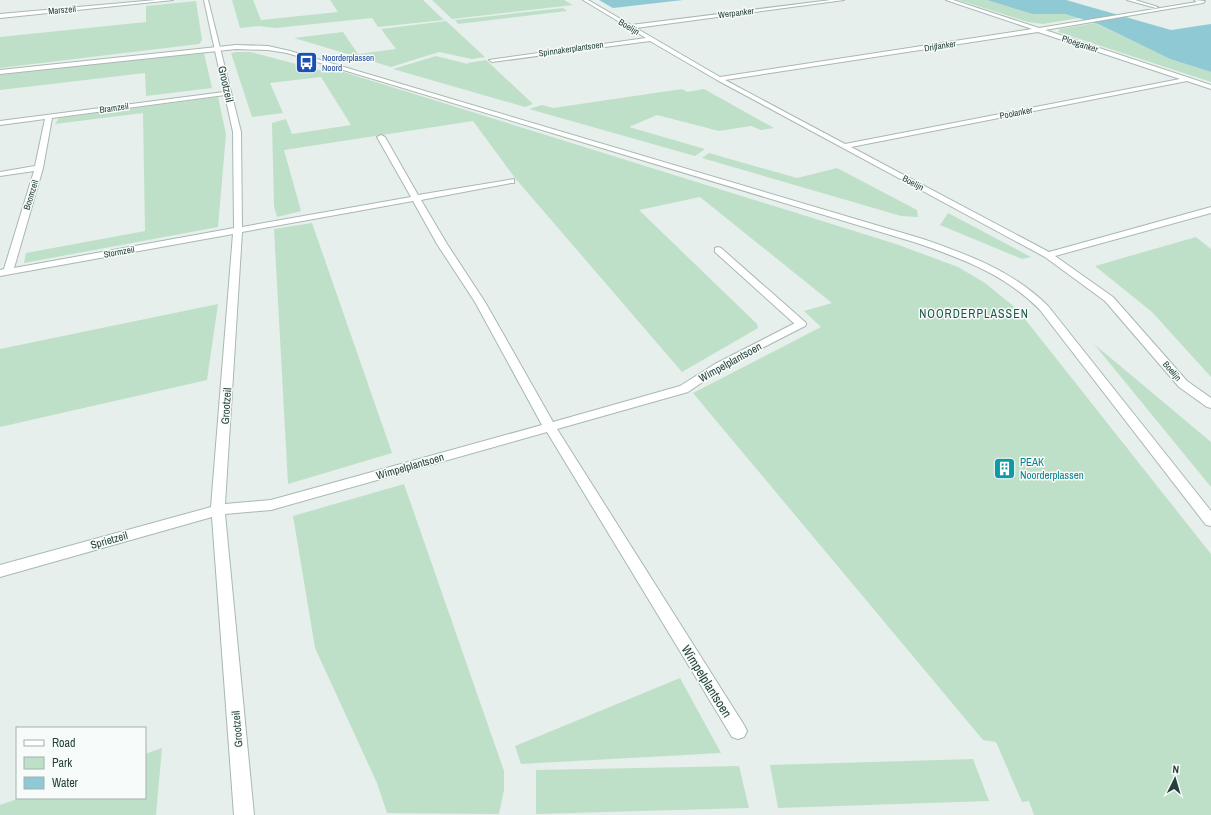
<svg xmlns="http://www.w3.org/2000/svg" width="1211" height="815" font-family="'Archivo Narrow',sans-serif">
	<style>
		.green { fill: #bfe0c8 }
		.water { fill: #8ec9d4 }
		.lines { fill: none; stroke-linecap: round; stroke-linejoin: round }
		.lane-casing { stroke: #a8b8b2; stroke-width: 2 }
		.street-casing { stroke: #a8b8b2; stroke-width: 2 }
		.lane { fill: #fff; fill-rule: evenodd }
		.street { fill: #fff; fill-rule: evenodd }
		.labels { text-anchor: middle; stroke-width: 3; stroke-linejoin: round; paint-order: stroke }
		.far-street-label { font-size: 9px; fill: #24423a; stroke: #f7fbf9 }
		.far-transit-label { font-size: 9px; fill: #164399; stroke: #f7fbf9; text-anchor: start }
		.street-label { font-size: 11px; fill: #24423a; stroke: #f7fbf9 }
		.culture-label { font-size: 11px; fill: #0d838f; stroke: #f7fbf9; text-anchor: start }
		.neighbourhood-label { font-size: 12px; letter-spacing: 1px; fill: #1f5548; stroke: #f7fbf9 }
		.near-street-label { font-size: 13px; fill: #24423a; stroke: #f7fbf9 }
	</style>
	<rect width="100%" height="100%" fill="#e6efeb"/>
	<path class="green" d="M 232,0 L 253,0 L 261,20 L 338,12 L 330,0 L 423,0 L 444,20 L 378,27 L 372,18 L 275,28 L 259,26 L 240,28 Z
		M 432,0 L 564,0 L 573,5 L 452,19 Z
		M 958,0 L 987,0 L 1032,14 L 1065,14 L 1079,18 L 1043,24 L 1028,22 Z
		M 196,1 L 202,40 L 199,44 L 0,68 L 0,37 L 146,22 L 146,6 Z
		M 563,8 L 567,11 L 458,24 L 455,20 Z
		M 446,21 L 485,57 L 472,59 L 439,52 L 391,67 L 294,38 L 343,32 L 358,54 L 396,49 L 381,29 Z
		M 1095,23 L 1170,59 L 1211,72 L 1211,82 L 1058,32 L 1060,29 Z
		M 236,52 L 250,52 L 327,72 L 334,69 L 896,244 L 958,267 L 985,283 L 1017,309 L 1211,554 L 1211,815 L 1034,815 L 1029,801 L 1022,802 L 996,742 L 983,740 L 693,393 L 821,327 L 804,311 L 832,303 L 700,197 L 639,210 L 757,324 L 758,328 L 682,372 L 515,178 L 473,121 L 284,150 L 301,211 L 277,217 L 274,206 L 272,123 L 286,119 L 292,134 L 351,125 L 321,77 L 270,83 L 283,113 L 252,117 L 231,53 Z
		M 189,53 L 189,55 L 204,53 L 212,88 L 146,96 L 145,73 L 0,90 L 0,75 Z
		M 436,56 L 468,64 L 468,63 L 486,60 L 533,104 L 525,107 L 393,69 Z
		M 682,89 L 687,92 L 704,89 L 774,128 L 761,130 L 751,126 L 719,131 L 657,115 L 629,127 L 705,149 L 695,156 L 529,109 L 542,105 L 553,108 Z
		M 218,97 L 226,134 L 218,227 L 24,263 L 26,253 L 145,231 L 143,113 L 55,124 L 59,118 Z
		M 709,153 L 797,178 L 837,168 L 917,210 L 918,217 L 901,216 L 702,158 Z
		M 948,213 L 1031,257 L 1022,259 L 940,225 Z
		M 312,223 L 392,453 L 288,484 L 274,229 Z
		M 1196,237 L 1211,249 L 1211,377 L 1152,312 L 1095,266 Z
		M 218,304 L 207,380 L 0,427 L 0,349 Z
		M 1094,344 L 1211,442 L 1211,487 Z
		M 404,484 L 504,771 L 504,790 L 499,814 L 387,813 L 377,783 L 315,648 L 293,516 Z
		M 680,678 L 721,753 L 521,764 L 515,746 Z
		M 162,748 L 156,815 L 0,815 L 0,805 L 20,798 L 145,798 L 145,754 Z
		M 973,759 L 989,801 L 778,808 L 770,765 Z
		M 739,766 L 749,808 L 536,814 L 536,770 Z"/>
	<path class="water" d="M 599,0 L 683,0 L 613,8 Z
		M 987,0 L 1066,0 L 1171,30 L 1211,24 L 1211,72 L 1170,59 L 1098,24 L 1065,14 L 1032,14 Z"/>
	<g class="lines">
		<defs>
			<path id="lane" d="M 236,45 L 268,46 L 290,51 L 923,239 C 969,255 1013,271 1048,306 L 1211,511 L 1211,526 L 1206,525 L 1040,310 C 1006,275 963,259 917,243 L 287,53 L 268,50 L 236,49 L 0,74 L 0,70 Z
				M 718,247 L 721,248 L 805,322 L 806,324 L 805,326 L 797,326 L 715,252 L 715,248 Z"/>
			<path id="street" d="M 156,0 L 173,0 L 0,18 L 0,14 Z
				M 204,0 L 208,0 L 241,132 L 242,227 L 411,197 L 377,137 L 381,135 L 385,137 L 418,195 L 514,179 L 514,183 L 511,183 L 421,200 L 447,244 L 485,302 L 553,422 L 680,386 L 715,364 L 797,322 L 805,322 L 806,324 L 805,326 L 723,368 L 688,392 L 557,429 L 744,725 L 747,731 L 744,737 L 738,739 L 732,737 L 547,432 L 271,510 L 225,514 L 254,815 L 234,815 L 212,517 L 0,577 L 0,565 L 211,507 L 233,234 L 0,276 L 0,270 L 4,269 L 34,171 L 0,176 L 0,172 L 35,166 L 45,119 L 0,125 L 0,121 L 224,92 ZM 225,95 L 233,132 L 234,228 L 14,268 L 43,168 L 52,118 ZM 413,201 L 437,244 L 475,302 L 542,425 L 271,500 L 225,504 L 242,232 Z
				M 583,0 L 588,0 L 631,25 L 831,0 L 844,0 L 636,28 L 720,77 L 1032,29 L 946,0 L 953,0 L 1039,28 L 1197,2 L 1194,0 L 1205,1 L 1203,3 L 1045,30 L 1211,85 L 1211,89 L 1187,81 L 851,147 L 1049,252 L 1211,207 L 1211,213 L 1055,256 L 1113,297 L 1187,381 L 1211,398 L 1211,408 L 1207,407 L 1179,387 L 1105,301 L 1045,257 L 717,80 L 650,41 L 492,62 L 489,60 L 646,38 ZM 1038,32 L 1180,79 L 845,144 L 725,80 Z
				M 1127,0 L 1135,0 L 1158,7 L 1156,8 Z"/>
		</defs>
		<use href="#lane" class="lane-casing"/>
		<use href="#street" class="street-casing"/>
		<use href="#lane" class="lane"/>
		<use href="#street" class="street"/>
	</g>
	<defs>
		<symbol id="bus-square" viewBox="-11 -11 22 22"><rect x="-9" y="-9" width="18" height="18" rx="4" fill="#1a4fb4" stroke="#f7fbf9"/><path d="M-5-6H5V4H4V6H2V4H-2V6H-4V4H-5ZM-3.5-4V0h7V-4ZM-3.5 1.2v1.5H-2V1.2ZM2 1.2v1.5H3.5V1.2Z" fill="#fff"/></symbol>
		<symbol id="building-square" viewBox="-11 -11 22 22"><rect x="-9" y="-9" width="18" height="18" rx="4" fill="#0f9aa8" stroke="#f7fbf9"/><path d="M-4-6H4V6H1V3H-1V6H-4ZM-2.5-4.3h1.7v1.8h-1.7ZM.8-4.3h1.7v1.8H.8ZM-2.5-1h1.7V.8h-1.7ZM.8-1h1.7V.8H.8Z" fill="#fff"/></symbol>
	</defs>
	<g fill-rule="evenodd">
		<use href="#bus-square" x="294" y="50" width="25" height="25"/>
		<use href="#building-square" x="992" y="456" width="25" height="25"/>
	</g>
	<g class="labels">
		<g class="far-street-label">
			<text transform="translate(62 10) rotate(-5)" y="3">Marszeil</text>
			<text transform="translate(736 13) rotate(-7)" y="3">Werpanker</text>
			<text transform="translate(629 27) rotate(31)" y="3">Boelijn</text>
			<text transform="translate(1080 44) rotate(18)" y="3">Ploeganker</text>
			<text transform="translate(940 46) rotate(-9)" y="3">Drijfanker</text>
			<text transform="translate(571 49) rotate(-8)" y="3">Spinnakerplantsoen</text>
			<text transform="translate(114 108) rotate(-8)" y="3">Bramzeil</text>
			<text transform="translate(1016 113) rotate(-11)" y="3">Poolanker</text>
			<text transform="translate(913 183) rotate(28)" y="3">Boelijn</text>
			<text transform="translate(31 195) rotate(-73)" y="3">Boomzeil</text>
			<text transform="translate(119 252) rotate(-10)" y="3">Stormzeil</text>
			<text transform="translate(1172 371) rotate(49)" y="3">Boelijn</text>
		</g>
		<g class="far-transit-label">
			<text x="322" y="61">Noorderplassen<tspan x="322" dy="10">Noord</tspan></text>
		</g>
		<g class="street-label">
			<text transform="translate(226 84) rotate(77)" y="4">Grootzeil</text>
			<text transform="translate(730 362) rotate(-29)" y="4">Wimpelplantsoen</text>
			<text transform="translate(226 406) rotate(-86)" y="4">Grootzeil</text>
			<text transform="translate(410 466) rotate(-16)" y="4">Wimpelplantsoen</text>
			<text transform="translate(109 540) rotate(-16)" y="4">Sprietzeil</text>
			<text transform="translate(237 729) rotate(-95)" y="4">Grootzeil</text>
		</g>
		<g class="culture-label">
			<text x="1020" y="466">PEAK<tspan x="1020" dy="13">Noorderplassen</tspan></text>
		</g>
		<g class="neighbourhood-label">
			<text x="974" y="318">NOORDERPLASSEN</text>
		</g>
		<g class="near-street-label">
			<text transform="translate(707 681) rotate(58)" y="5">Wimpelplantsoen</text>
		</g>
	</g>
	<rect x="16" y="727" width="130" height="72" fill="#f7fbf9" stroke="#a3b1ad"/>
	<rect x="24" y="740" width="20" height="6" fill="#ffffff" stroke="#a3b1ad"/>
	<text x="52" y="747" font-size="12" fill="#24423a">Road</text>
	<rect x="24" y="757" width="20" height="12" fill="#bfe0c8" stroke="#a3b1ad"/>
	<text x="52" y="767" font-size="12" fill="#24423a">Park</text>
	<rect x="24" y="777" width="20" height="12" fill="#8ec9d4" stroke="#a3b1ad"/>
	<text x="52" y="787" font-size="12" fill="#24423a">Water</text>
	<g transform="translate(1175 779) rotate(5)" stroke="#f7fbf9" stroke-width="3" paint-order="stroke">
	<path d="M0-3L7 15L0 10L-7 15Z" fill="#24423a"/>
	<text y="-6" font-size="11" font-weight="bold" text-anchor="middle" fill="#24423a">N</text>
	</g>
</svg>
